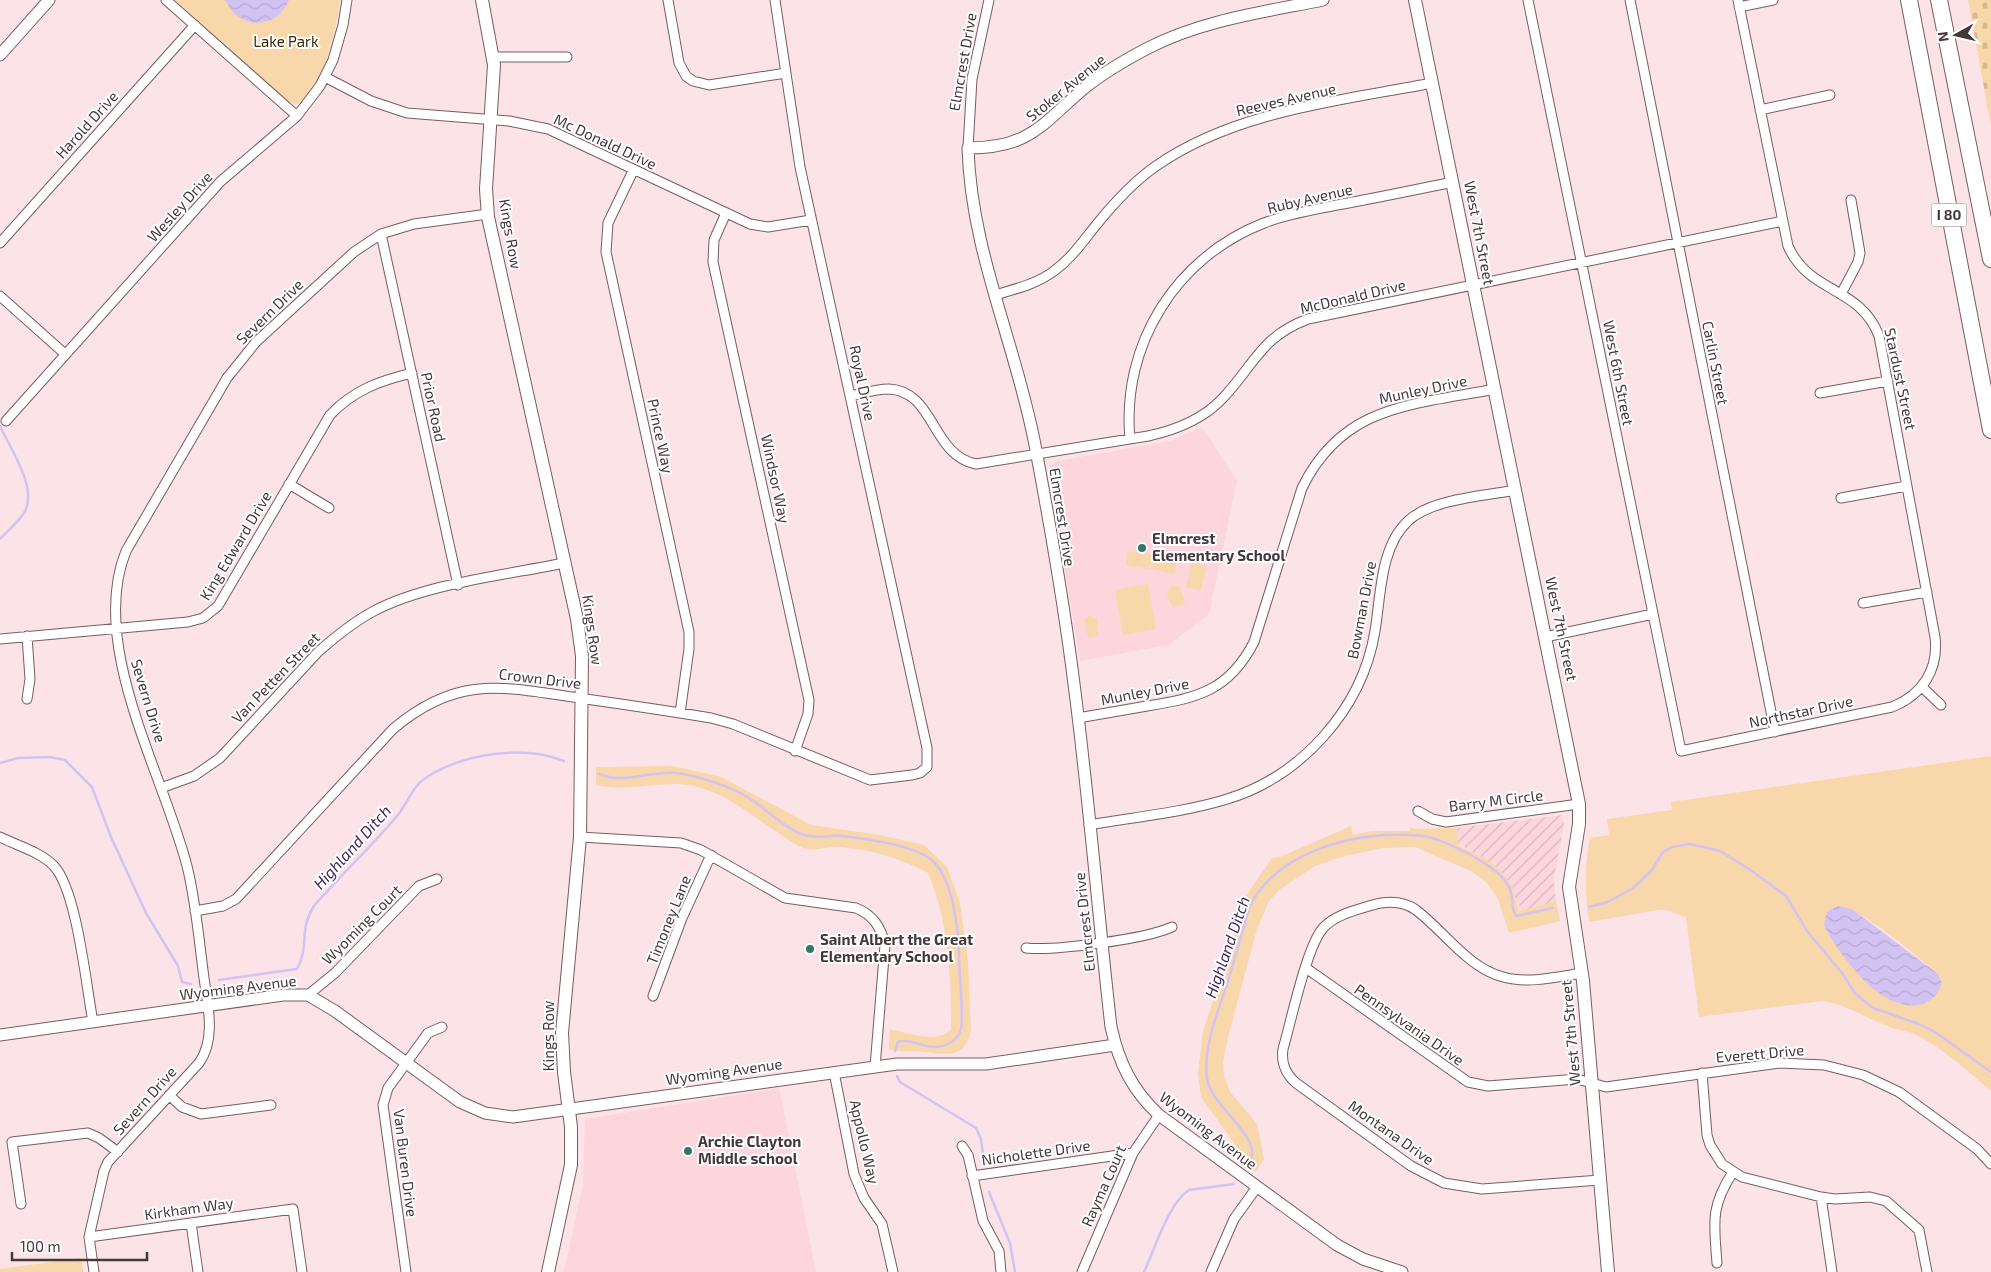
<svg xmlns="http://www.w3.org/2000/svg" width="1991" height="1272" font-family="'Exo 2',sans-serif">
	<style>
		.built { fill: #fcd6dc }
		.industrial { fill: url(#industrial-furrows) }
		.green { fill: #f8d7ab; fill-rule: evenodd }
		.cemetery { fill: url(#cemetery-stones) }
		.water { fill: url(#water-waves) }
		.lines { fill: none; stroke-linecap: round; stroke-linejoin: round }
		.stream { stroke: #d3c3f3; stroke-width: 2.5 }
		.minor-casing { stroke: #765d61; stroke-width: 11 }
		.tertiary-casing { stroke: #765d61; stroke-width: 13 }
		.secondary-casing { stroke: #765d61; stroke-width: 14 }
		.motorway-casing { stroke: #765d61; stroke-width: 18 }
		.minor { stroke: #fff; stroke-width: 9 }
		.tertiary { stroke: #fff; stroke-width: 11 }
		.secondary { stroke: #fff; stroke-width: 12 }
		.motorway { stroke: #fff; stroke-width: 16 }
		.poi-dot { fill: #357666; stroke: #fff; stroke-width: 2 }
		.labels { text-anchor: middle; stroke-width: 4; stroke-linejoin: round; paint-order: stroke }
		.shield { fill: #fff; stroke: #7c7475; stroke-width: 1 }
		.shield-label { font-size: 14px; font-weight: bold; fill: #44383a }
		.park-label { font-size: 15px; fill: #3c2602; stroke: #fff }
		.street-label { font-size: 15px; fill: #44383a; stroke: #fff }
		.poi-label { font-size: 15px; font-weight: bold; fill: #44383a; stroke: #fff; text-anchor: start }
		.water-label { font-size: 16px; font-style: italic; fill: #402862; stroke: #fff }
	</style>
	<defs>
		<pattern id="industrial-furrows" width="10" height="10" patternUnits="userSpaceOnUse" patternTransform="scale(1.25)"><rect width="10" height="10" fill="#fcd6dc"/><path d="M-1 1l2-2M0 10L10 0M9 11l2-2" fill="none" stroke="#d9b8be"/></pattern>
		<pattern id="cemetery-stones" width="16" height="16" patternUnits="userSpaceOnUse" patternTransform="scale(1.25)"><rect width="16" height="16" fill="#f8d7ab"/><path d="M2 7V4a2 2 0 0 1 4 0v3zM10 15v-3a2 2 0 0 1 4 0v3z" fill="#d6b994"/></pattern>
		<pattern id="water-waves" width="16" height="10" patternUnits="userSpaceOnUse" patternTransform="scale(1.25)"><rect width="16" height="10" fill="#d3c3f3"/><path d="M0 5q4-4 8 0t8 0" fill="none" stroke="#b6a8d1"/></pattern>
	</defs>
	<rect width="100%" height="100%" fill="#fbe3e7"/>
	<path class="built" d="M 1202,427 L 1237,481 L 1209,614 L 1169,645 L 1080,661 L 1049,476 L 1050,466 L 1057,461 L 1170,441 Z
		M 779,1088 L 816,1272 L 564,1272 L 583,1184 L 585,1119 Z"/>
	<path class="industrial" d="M 1562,815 L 1564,824 L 1554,879 L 1556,901 L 1522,911 L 1499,869 L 1458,843 L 1456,828 Z"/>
	<path class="green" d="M 175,0 L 340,0 C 337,28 323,89 297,104 L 288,102 Z
		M 1128,551 L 1152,555 L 1149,569 L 1126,565 Z
		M 1153,555 L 1177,559 L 1175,574 L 1151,569 Z
		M 1192,563 L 1207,567 L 1200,591 L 1186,587 Z
		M 1148,584 L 1156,629 L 1123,635 L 1115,590 Z
		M 1174,586 L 1179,586 L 1185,602 L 1183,605 L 1173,607 L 1167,597 L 1169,588 Z
		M 1089,615 L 1097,619 L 1098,636 L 1088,638 L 1084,620 Z
		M 1991,756 L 1991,1091 C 1967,1071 1942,1047 1914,1034 C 1905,1030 1896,1030 1888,1026 C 1865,1018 1848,1005 1823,1001 L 1699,1017 L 1686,917 L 1666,910 L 1658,910 L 1589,922 C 1585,888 1584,872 1590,838 L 1609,835 L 1607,819 L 1672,810 L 1671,802 ZM 1837,906 C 1863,909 1917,956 1938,974 L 1908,1005 C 1867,992 1851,965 1827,932 L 1832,908 Z
		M 673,766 L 721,777 L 811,825 L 880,835 L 924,845 L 947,867 L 960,903 L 968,962 L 971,1032 C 963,1062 941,1053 917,1051 C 908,1051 897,1052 889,1049 L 890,1029 C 909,1033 935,1044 951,1030 C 951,977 949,922 928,873 C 900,858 872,850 841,847 C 830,846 817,851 807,849 C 796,846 786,838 777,832 C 751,815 725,793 694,786 C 661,779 629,793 596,785 L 596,767 Z
		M 1351,826 L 1353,835 L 1371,831 L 1410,831 L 1410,827 L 1416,829 L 1456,828 L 1459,846 L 1484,858 L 1499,869 L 1512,886 L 1519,911 L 1556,901 L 1560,921 L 1509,933 L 1498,899 L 1487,883 L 1471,871 L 1415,847 L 1384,848 L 1344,856 L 1315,866 L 1279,890 L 1269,901 L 1257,929 L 1228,1037 L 1223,1061 L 1224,1076 L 1230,1092 L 1257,1124 L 1264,1159 L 1255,1172 L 1235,1157 L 1237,1147 L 1201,1097 L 1198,1074 L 1203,1031 L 1236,933 L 1243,900 L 1272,858 L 1280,857 Z
		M 81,1258 L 83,1272 L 0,1272 L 0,1269 Z"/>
	<path class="cemetery" d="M 1968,0 L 1991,0 L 1991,126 Z"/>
	<path class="water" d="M 224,0 L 289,0 C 280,24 252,30 234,13 C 230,9 229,4 224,0 Z
		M 1837,906 L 1852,909 L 1938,974 L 1942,984 C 1929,1017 1893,1007 1871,987 C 1856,974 1832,943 1824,925 L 1827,912 Z"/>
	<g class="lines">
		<path class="stream" d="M 0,426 C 10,448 39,490 24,513 C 18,522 8,531 0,539
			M 0,763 L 18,758 L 50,757 L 65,760 L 92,787 L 111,837 L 146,913 L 178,966 L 182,982 L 191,984
			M 599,774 C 625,785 651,770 677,773 C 702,777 734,787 755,802 C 770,813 784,827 801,834 C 814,839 829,835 842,836 C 867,839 915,845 933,861 C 953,880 959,931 959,958 C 959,976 964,1014 961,1029 C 958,1041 945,1047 934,1047 C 922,1047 909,1038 898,1042 L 895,1051
			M 1589,907 L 1608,902 L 1633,888 L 1652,870 L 1663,852 L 1672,847 L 1690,844 L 1720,851 L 1749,869 L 1786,896 L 1807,931 L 1842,973 L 1855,993 L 1864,1001 L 1873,1008 L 1919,1024 L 1935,1032 L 1991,1072
			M 219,980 L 297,969 C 310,946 298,931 314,906 C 341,875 371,847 397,816 C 408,803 412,786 427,777 C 465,753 523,745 564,761
			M 897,1076 L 900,1082 L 976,1128 L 981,1139 L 984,1161
			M 1249,1163 C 1266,1138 1210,1107 1207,1078 C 1203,1044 1219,1010 1229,978 C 1236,954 1243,931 1249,907 C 1279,849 1361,829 1422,836 C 1441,838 1479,858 1494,870 C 1503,877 1511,886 1512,898 C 1513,904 1512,911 1516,916 L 1553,908
			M 989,1192 L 1010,1243 L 1015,1272
			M 1144,1272 C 1154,1251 1169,1202 1189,1190 L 1234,1184"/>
		<defs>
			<path id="minor" d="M 166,0 L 297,116
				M 668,0 L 679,63 L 686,76 L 693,81 L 709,85 L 786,73
				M 1528,0 L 1681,751 L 1892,707 C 1922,695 1939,670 1935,637 L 1879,336 C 1860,286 1809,294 1788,246 L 1738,0
				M 1630,0 L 1775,732
				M 1739,7 L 1773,0
				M 494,57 L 567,57
				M 325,77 L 371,101 L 407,113 L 509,121 L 548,129 L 750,224 L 768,227 L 811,220
				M 1760,110 L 1830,95
				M 968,148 L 972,79 L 989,0
				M 633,171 L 608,223 L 606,252 L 689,632 L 689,649 L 680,713
				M 726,213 L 714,240 L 713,262 L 809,700 L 808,714 L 795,751
				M 381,234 L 458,585
				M 0,243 L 195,25
				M 1841,294 L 1858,262 L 1860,253 L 1851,200
				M 995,295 C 1015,289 1037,284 1054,271 C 1072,258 1083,241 1097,224 C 1114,203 1133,182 1156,166 C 1235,111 1339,101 1432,83
				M 0,296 L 65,354
				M 1820,393 L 1888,381
				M 851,396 C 863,393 876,389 889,389 C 935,391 931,455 976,464 L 1148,436 C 1176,430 1202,420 1222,399 C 1254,366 1260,337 1308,319 L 1783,221
				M 6,421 L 220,182 L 297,116 L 320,86 L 333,60 L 343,25 L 347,0
				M 1130,439 C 1121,345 1176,257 1264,223 C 1287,214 1313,210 1337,205 C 1376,198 1414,190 1453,182
				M 289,484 L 329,508
				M 1841,498 L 1907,486
				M 1863,603 L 1927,592
				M 27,636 L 30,679 L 27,699
				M 1545,637 L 1653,614
				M 0,639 L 188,622 L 203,618 L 218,606 L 330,415 C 354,390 379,381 412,373
				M 1922,687 L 1941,705
				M 1078,718 C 1101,714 1124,710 1147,706 C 1197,698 1229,691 1254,642 L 1302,488 C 1343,404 1413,405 1495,389
				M 161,788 L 194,776 L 220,758 L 318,652 C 335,637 353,622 374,611 C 425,584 506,575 564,563
				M 1418,811 L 1432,819 L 1446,822 L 1579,804
				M 1089,825 C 1134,817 1180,813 1224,800 C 1300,778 1362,710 1375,631 C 1381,595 1380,547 1408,521 C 1431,499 1484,496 1516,490
				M 0,837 C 18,846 39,851 54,866 C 77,891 86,985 93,1022
				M 580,837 L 681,843 L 701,850 L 785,898 L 856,908 C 873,915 881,927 885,945 L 875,1067
				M 195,911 L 223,906 L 236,899 L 393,729 C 460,672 507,688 586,699 C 628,705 669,711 711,718 L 733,724 L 870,780 L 912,775 L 920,773 L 927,767 L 927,748 L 800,167 L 775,0
				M 1026,948 C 1055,951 1146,939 1172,927
				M 1306,968 L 1468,1082 L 1488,1086 L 1577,1079 L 1606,1087 L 1780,1063 L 1824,1065 L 1863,1075 L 1899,1092 L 1977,1149 L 1991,1164
				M 1582,973 C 1557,977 1528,984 1503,977 C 1468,968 1444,931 1416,910 C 1402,900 1385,901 1369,906 C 1353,911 1336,915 1324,927 C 1307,944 1291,1022 1283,1049 C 1281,1063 1285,1073 1296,1083 L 1411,1166 L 1444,1183 L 1482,1189 L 1600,1180
				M 308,995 L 335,973 L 419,886 L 437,879
				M 653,996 L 682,918 L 711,855
				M 834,1072 L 854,1174 L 864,1198 L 882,1224 L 893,1272
				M 1702,1073 L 1707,1135 L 1710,1145 L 1722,1164 L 1742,1177 L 1821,1197 L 1835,1199 L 1870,1197 L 1886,1201 L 1919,1230 L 1927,1272
				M 169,1095 L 182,1107 L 201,1114 L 271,1105
				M 962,1146 L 968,1155 L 983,1221 L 999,1251 L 1001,1272
				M 972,1176 L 1133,1153
				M 1821,1197 L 1832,1272
				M 21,1204 L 12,1142 L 88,1133 L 99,1138 L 118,1152
				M 191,1223 L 198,1272
				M 89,1237 L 293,1209 L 302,1272
				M 1717,1263 C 1714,1223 1710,1207 1733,1172
				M 94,1272 L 89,1237 L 104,1171 L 108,1162 L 199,1063 C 216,1039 208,1006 204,978 C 199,941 196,902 187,866 C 163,773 88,645 126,551 L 227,378 L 256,342 L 354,252 L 381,234 L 414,224 L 488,214
				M 406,1272 L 383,1105 L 388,1088 L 428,1033 L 442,1027
				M 1082,1272 L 1133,1153 L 1159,1115
				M 1211,1272 L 1234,1219 L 1257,1187"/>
			<path id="tertiary" d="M 1323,0 C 1264,12 1203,20 1148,48 C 1127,59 1106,71 1087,86 C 1042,123 1032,148 968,148 C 971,252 1016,344 1035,445 C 1050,524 1064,604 1074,684 C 1089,798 1098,913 1111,1027 C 1119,1063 1132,1090 1159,1115 L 1337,1245 L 1363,1259 L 1402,1272
				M 0,55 L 49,0
				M 0,1035 L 283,995 L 308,995 L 335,1011 L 460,1102 L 485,1113 L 513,1117 L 897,1064 L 986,1064 L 1115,1045"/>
			<path id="secondary" d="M 482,0 L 494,65 L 486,189 L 488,217 L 577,619 L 582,656 L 580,837 L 562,1033 L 564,1072 L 571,1127 L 571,1165 L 548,1272
				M 1415,0 L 1579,804 L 1579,824 L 1569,887 L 1583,981 L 1608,1272"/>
			<path id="motorway" d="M 1909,0 L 1991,430
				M 1939,0 L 1991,259"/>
		</defs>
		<use href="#minor" class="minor-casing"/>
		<use href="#tertiary" class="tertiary-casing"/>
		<use href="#secondary" class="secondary-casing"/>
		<use href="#motorway" class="motorway-casing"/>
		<use href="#minor" class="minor"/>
		<use href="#tertiary" class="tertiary"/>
		<use href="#secondary" class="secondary"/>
		<use href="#motorway" class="motorway"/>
	</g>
	<g class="poi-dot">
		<circle cx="1142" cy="548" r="5"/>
		<circle cx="810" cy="949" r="5"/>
		<circle cx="688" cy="1151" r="5"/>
	</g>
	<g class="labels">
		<rect class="shield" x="1931.5" y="203.5" width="35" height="23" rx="4"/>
		<g class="shield-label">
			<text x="1949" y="220">I 80</text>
		</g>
		<g class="park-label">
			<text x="286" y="47">Lake Park</text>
		</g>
		<g class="street-label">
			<text transform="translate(963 62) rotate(-80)" y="5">Elmcrest Drive</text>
			<text transform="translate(1066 88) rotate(-39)" y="5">Stoker Avenue</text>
			<text transform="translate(1286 100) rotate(-13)" y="5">Reeves Avenue</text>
			<text transform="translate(87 125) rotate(-48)" y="5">Harold Drive</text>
			<text transform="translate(605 142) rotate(25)" y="5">Mc Donald Drive</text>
			<text transform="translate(1310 199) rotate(-13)" y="5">Ruby Avenue</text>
			<text transform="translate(180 207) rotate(-48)" y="5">Wesley Drive</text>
			<text transform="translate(1479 233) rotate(79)" y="5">West 7th Street</text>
			<text transform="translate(510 234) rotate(80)" y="5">Kings Row</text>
			<text transform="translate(1353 297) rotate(-13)" y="5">McDonald Drive</text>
			<text transform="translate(270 312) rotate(-44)" y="5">Severn Drive</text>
			<text transform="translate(1715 363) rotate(79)" y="5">Carlin Street</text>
			<text transform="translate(1618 373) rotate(79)" y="5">West 6th Street</text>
			<text transform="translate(1900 379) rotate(78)" y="5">Stardust Street</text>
			<text transform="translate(862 383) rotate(78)" y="5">Royal Drive</text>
			<text transform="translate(1423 390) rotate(-12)" y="5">Munley Drive</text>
			<text transform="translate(433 407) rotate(78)" y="5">Prior Road</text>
			<text transform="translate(660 436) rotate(78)" y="5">Prince Way</text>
			<text transform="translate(775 479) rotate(78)" y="5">Windsor Way</text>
			<text transform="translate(1062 517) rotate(81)" y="5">Elmcrest Drive</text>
			<text transform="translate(236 546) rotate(-59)" y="5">King Edward Drive</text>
			<text transform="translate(1362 610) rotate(-79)" y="5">Bowman Drive</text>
			<text transform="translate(1561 629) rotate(78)" y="5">West 7th Street</text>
			<text transform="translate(592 630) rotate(82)" y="5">Kings Row</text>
			<text transform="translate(276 678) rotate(-46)" y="5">Van Petten Street</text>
			<text transform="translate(540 679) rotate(7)" y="5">Crown Drive</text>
			<text transform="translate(1145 692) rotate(-11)" y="5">Munley Drive</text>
			<text transform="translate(148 701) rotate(73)" y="5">Severn Drive</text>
			<text transform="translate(1801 712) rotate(-12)" y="5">Northstar Drive</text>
			<text transform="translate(1496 801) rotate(-7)" y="5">Barry M Circle</text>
			<text transform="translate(669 920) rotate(-68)" y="5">Timoney Lane</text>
			<text transform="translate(1085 922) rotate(-96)" y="5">Elmcrest Drive</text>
			<text transform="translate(362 925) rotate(-45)" y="5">Wyoming Court</text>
			<text transform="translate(238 988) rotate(-7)" y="5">Wyoming Avenue</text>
			<text transform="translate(1409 1025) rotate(35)" y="5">Pennsylvania Drive</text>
			<text transform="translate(1571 1033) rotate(-95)" y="5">West 7th Street</text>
			<text transform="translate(549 1036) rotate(-90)" y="5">Kings Row</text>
			<text transform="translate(1760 1054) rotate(-5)" y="5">Everett Drive</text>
			<text transform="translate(724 1072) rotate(-8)" y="5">Wyoming Avenue</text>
			<text transform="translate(145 1101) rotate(-48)" y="5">Severn Drive</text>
			<text transform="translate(1208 1131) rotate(37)" y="5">Wyoming Avenue</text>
			<text transform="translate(1391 1133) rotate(35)" y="5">Montana Drive</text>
			<text transform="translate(864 1142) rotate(77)" y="5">Appollo Way</text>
			<text transform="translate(1036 1153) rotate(-8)" y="5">Nicholette Drive</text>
			<text transform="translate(405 1163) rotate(83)" y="5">Van Buren Drive</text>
			<text transform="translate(1104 1186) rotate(-66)" y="5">Rayma Court</text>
			<text transform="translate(189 1209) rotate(-8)" y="5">Kirkham Way</text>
		</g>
		<g class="poi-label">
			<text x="1152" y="544">Elmcrest<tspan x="1152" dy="17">Elementary School</tspan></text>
			<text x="820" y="945">Saint Albert the Great<tspan x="820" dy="17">Elementary School</tspan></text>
			<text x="698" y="1147">Archie Clayton<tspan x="698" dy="17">Middle school</tspan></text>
		</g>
		<g class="water-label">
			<text transform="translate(352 847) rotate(-48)" y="6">Highland Ditch</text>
			<text transform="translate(1227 947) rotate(-71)" y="6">Highland Ditch</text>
		</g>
	</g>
	<g transform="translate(1956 35) rotate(262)" stroke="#ffffff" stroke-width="4" paint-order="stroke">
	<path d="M0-4L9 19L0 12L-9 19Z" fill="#44383a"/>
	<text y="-8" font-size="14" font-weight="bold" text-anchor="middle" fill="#44383a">N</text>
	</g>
	<path d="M12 1252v8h135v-8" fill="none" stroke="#44383a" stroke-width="2.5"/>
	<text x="20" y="1252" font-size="15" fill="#44383a" stroke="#ffffff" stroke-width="4" paint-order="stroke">100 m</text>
</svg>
